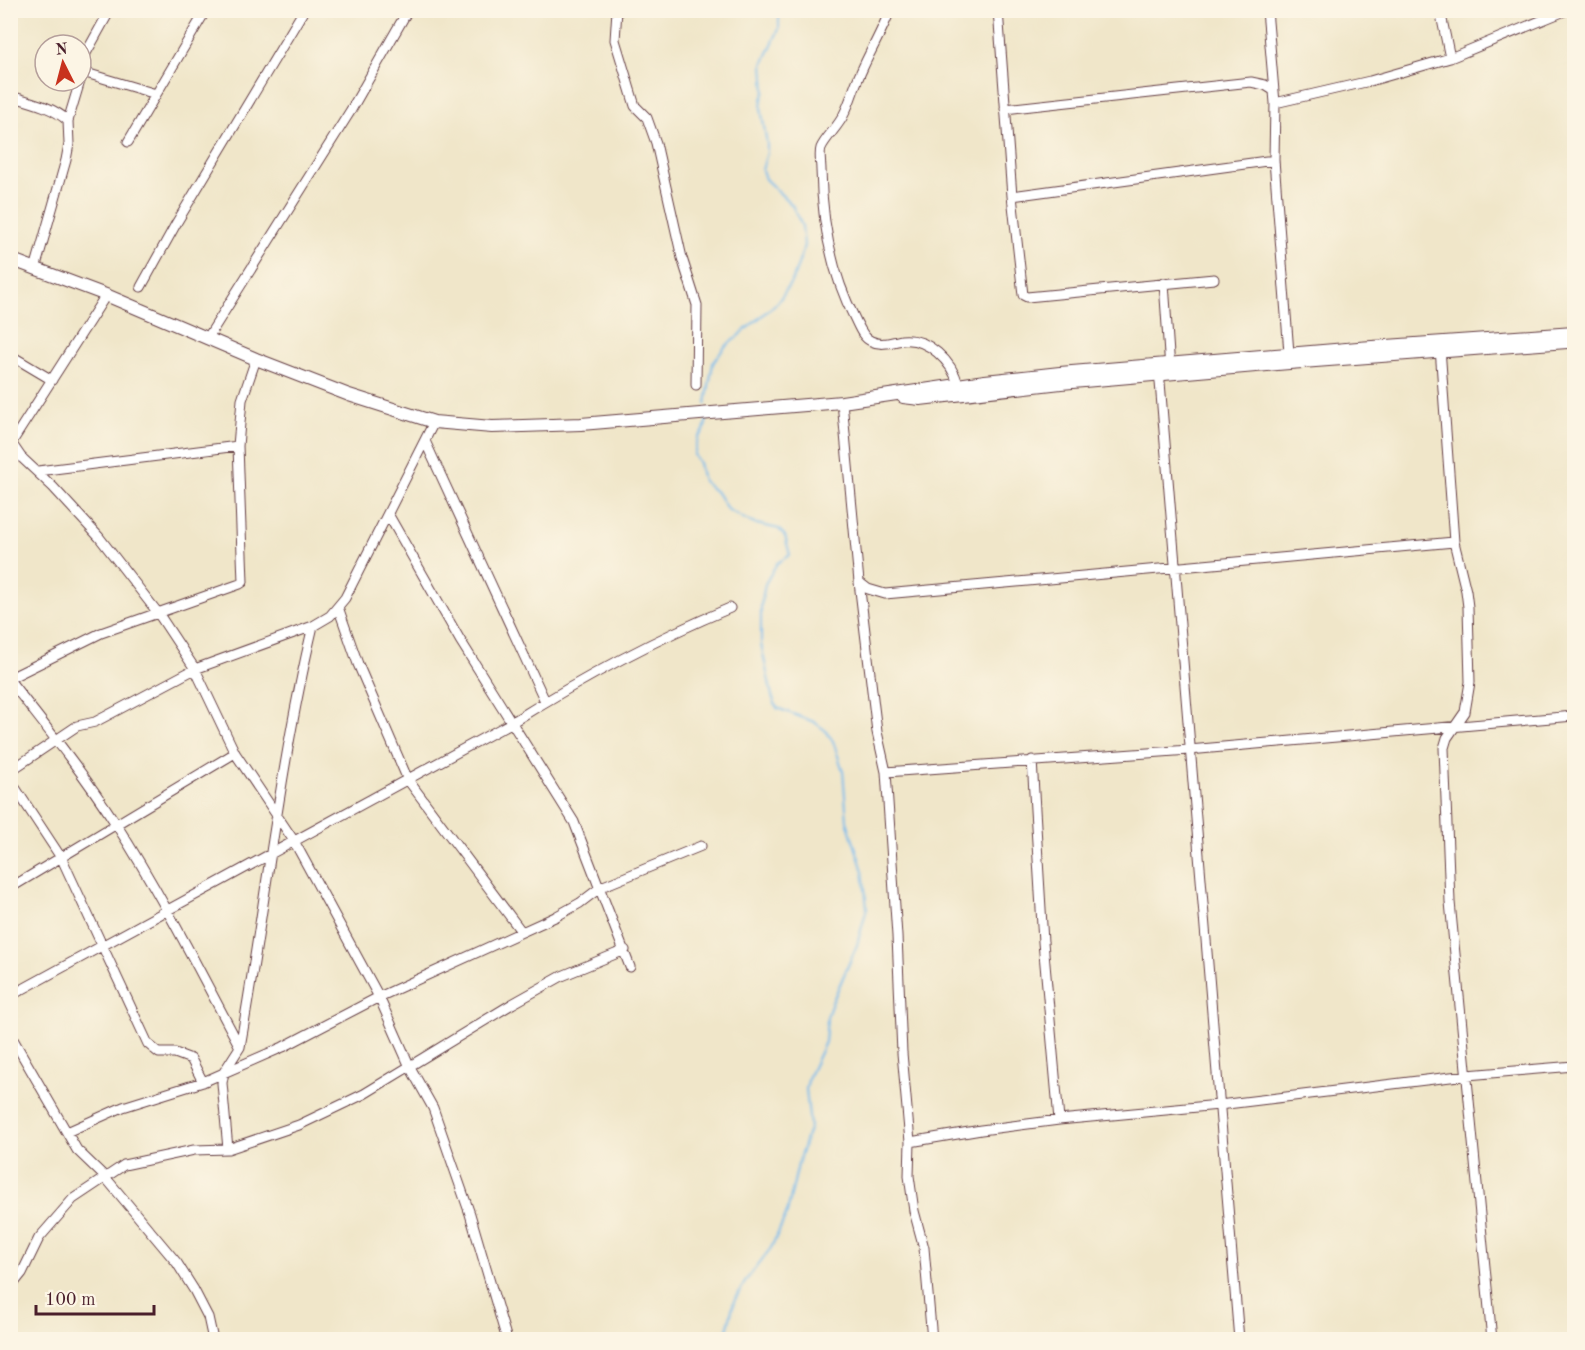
<svg xmlns="http://www.w3.org/2000/svg" width="1585" height="1350" font-family="'Old Standard TT',serif">
	<style>
		.lines { fill: none; stroke-linecap: round; stroke-linejoin: round }
		.stream { stroke: #77bbed; stroke-width: 2 }
		.minor-casing { stroke: #633d43; stroke-width: 11 }
		.major-casing { stroke: #633d43; stroke-width: 14 }
		.minor { stroke: #fff; stroke-width: 9 }
		.major { stroke: #fff; stroke-width: 12 }
	</style>
	<rect width="100%" height="100%" fill="#fcf5e5"/>
	<filter id="ink" filterUnits="userSpaceOnUse"><feTurbulence type="fractalNoise" baseFrequency=".0167" numOctaves="2"/><feDisplacementMap in="SourceGraphic" scale="12" xChannelSelector="R" yChannelSelector="G"/><feConvolveMatrix kernelMatrix="1 2 1 2 8 2 1 2 1" color-interpolation-filters="sRGB"/></filter>
	<filter id="wash" filterUnits="userSpaceOnUse"><feTurbulence type="fractalNoise" baseFrequency=".008" numOctaves="4" result="noise"/><feDisplacementMap in="SourceGraphic" scale="24" xChannelSelector="R" yChannelSelector="G"/><feGaussianBlur stdDeviation="1.35" result="paint"/><feColorMatrix in="noise" values="0 0 0 0 0 0 0 0 0 0 0 0 0 0 0 0 0 1.4 0 .05"/><feComposite in="paint" operator="in"/></filter>
	<g filter="url(#wash)">
		<rect width="100%" height="100%" fill="#f0e6c9"/>
		<g class="lines">
			<path class="stream" d="M 706,403 L 713,363 L 724,348 L 778,302 L 793,279 L 802,253 L 804,245 L 802,226 L 792,205 L 765,179 L 762,170 L 767,153 L 767,144 L 761,108 L 762,99 L 765,91 L 763,64 L 779,29 L 779,10
				M 707,419 L 704,431 L 698,438 L 694,455 L 699,463 L 703,481 L 718,494 L 727,509 L 752,523 L 779,529 L 785,536 L 790,555 L 777,563 L 765,584 L 761,605 L 761,644 L 772,696 L 777,708 L 814,722 L 825,730 L 833,741 L 843,771 L 847,821 L 863,871 L 867,908 L 857,945 L 831,1005 L 827,1017 L 825,1042 L 809,1076 L 806,1089 L 810,1126 L 799,1160 L 787,1213 L 771,1248 L 747,1279 L 734,1301 L 728,1327 L 722,1340"/>
		</g>
	</g>
	<g filter="url(#ink)">
		<g class="lines">
			<defs>
				<path id="minor" d="M 617,10 L 615,40 L 635,106 L 647,118 L 656,143 L 682,258 L 697,305 L 696,385
					M 890,10 C 882,32 870,51 861,72 C 854,86 851,101 844,114 C 839,126 825,138 821,148 C 819,154 821,163 821,170 C 822,222 831,273 855,319 C 859,327 863,338 871,341 C 881,346 892,342 902,340 C 928,337 952,362 958,384
					M 998,10 L 1012,196 L 1023,295 L 1027,297 L 1214,279
					M 1267,10 L 1275,103 L 1274,160 L 1289,353
					M 1440,10 L 1450,58
					M 10,15 L 13,10
					M 83,70 L 86,73 L 156,94
					M 82,74 L 85,55 L 110,10
					M 10,96 C 31,102 53,107 68,121 L 69,144 L 66,160 L 35,269
					M 1275,103 L 1370,81 L 1450,58 L 1567,10
					M 1005,109 L 1251,82 L 1265,85 L 1273,90
					M 68,121 L 80,81
					M 128,142 L 206,10
					M 1012,196 L 1274,160
					M 1164,283 L 1170,369
					M 141,287 L 177,222 L 304,10
					M 207,339 L 351,110 L 408,10
					M 1440,348 L 1454,542 L 1466,591 L 1468,607 L 1470,682 L 1465,712 L 1447,738 L 1444,748 L 1450,902 L 1492,1340
					M 10,355 L 52,380
					M 1159,370 L 1239,1340
					M 842,402 L 859,582 L 868,589 L 885,594 L 1454,542
					M 10,441 L 21,457 L 53,487 L 99,537 L 158,613 L 195,669 L 235,753 L 294,841 L 379,997 L 410,1067 L 433,1108 L 470,1214 L 507,1340
					M 425,441 L 545,701
					M 10,445 L 106,295
					M 38,471 L 238,446
					M 388,514 L 460,640 L 574,822 L 630,967
					M 859,582 L 877,732 L 886,772 L 897,936 L 902,1053 L 910,1142 L 909,1176 L 914,1211 L 924,1248 L 932,1340
					M 338,607 L 358,664 L 408,780 L 521,931
					M 10,678 L 101,633 L 240,584 L 243,582 L 238,446 L 242,400 L 256,359
					M 10,681 C 47,728 84,774 116,824 C 162,896 200,972 240,1047
					M 1032,760 L 1043,942 L 1059,1120
					M 10,771 L 77,726 L 95,722 L 195,669 L 313,626 L 330,616 L 345,598 L 434,422
					M 886,772 L 1189,750 L 1574,716
					M 10,780 L 62,859 L 148,1044 L 159,1053 L 175,1053 L 191,1059 L 203,1082
					M 10,888 L 235,753
					M 10,996 L 511,723 C 581,679 653,640 730,608
					M 10,1034 L 77,1150 L 105,1177 L 177,1263 L 194,1290 L 208,1317 L 213,1340
					M 67,1132 L 123,1107 L 203,1082 L 283,1047 L 379,997 L 555,917 L 580,903 L 601,887 L 701,846
					M 910,1142 L 981,1130 L 1059,1120 L 1219,1105 L 1467,1075 L 1574,1066
					M 228,1149 L 222,1083 L 224,1072 L 240,1047 C 265,907 280,764 313,626
					M 10,1288 L 22,1273 L 39,1238 L 73,1199 L 124,1165 L 194,1150 L 228,1149 L 299,1125 L 364,1094 L 512,1004 L 562,976 L 625,950"/>
				<path id="major" d="M 10,259 L 106,295 L 256,359 L 349,395 L 434,422 L 492,427 L 581,424 L 842,402 L 985,381 L 1060,373 L 1358,348 L 1574,333
					M 903,397 L 920,399 L 1061,383 L 1289,363 L 1567,342"/>
			</defs>
			<use href="#minor" class="minor-casing"/>
			<use href="#major" class="major-casing"/>
			<use href="#minor" class="minor"/>
			<use href="#major" class="major"/>
		</g>
	</g>
	<rect width="1585" height="1350" fill="none" stroke="#fcf5e5" stroke-width="36"/>
	<g transform="translate(63 63) rotate(354)"><circle r="28" fill="#fcf5e5" stroke="#b59f9b" stroke-width="1.5"/>
	<path d="M0-4.5L10 22L0 15L-10 22Z" fill="#c8321e"/>
	<text y="-9" font-size="16" font-weight="bold" text-anchor="middle" fill="#4a1f2b">N</text>
	</g>
	<path d="M36 1305v9h118v-9" fill="none" stroke="#4a1f2b" stroke-width="3"/>
	<text x="45" y="1305" font-size="18" fill="#4a1f2b" stroke="#fcf5e5" stroke-width="4.5" paint-order="stroke">100 m</text>
</svg>
